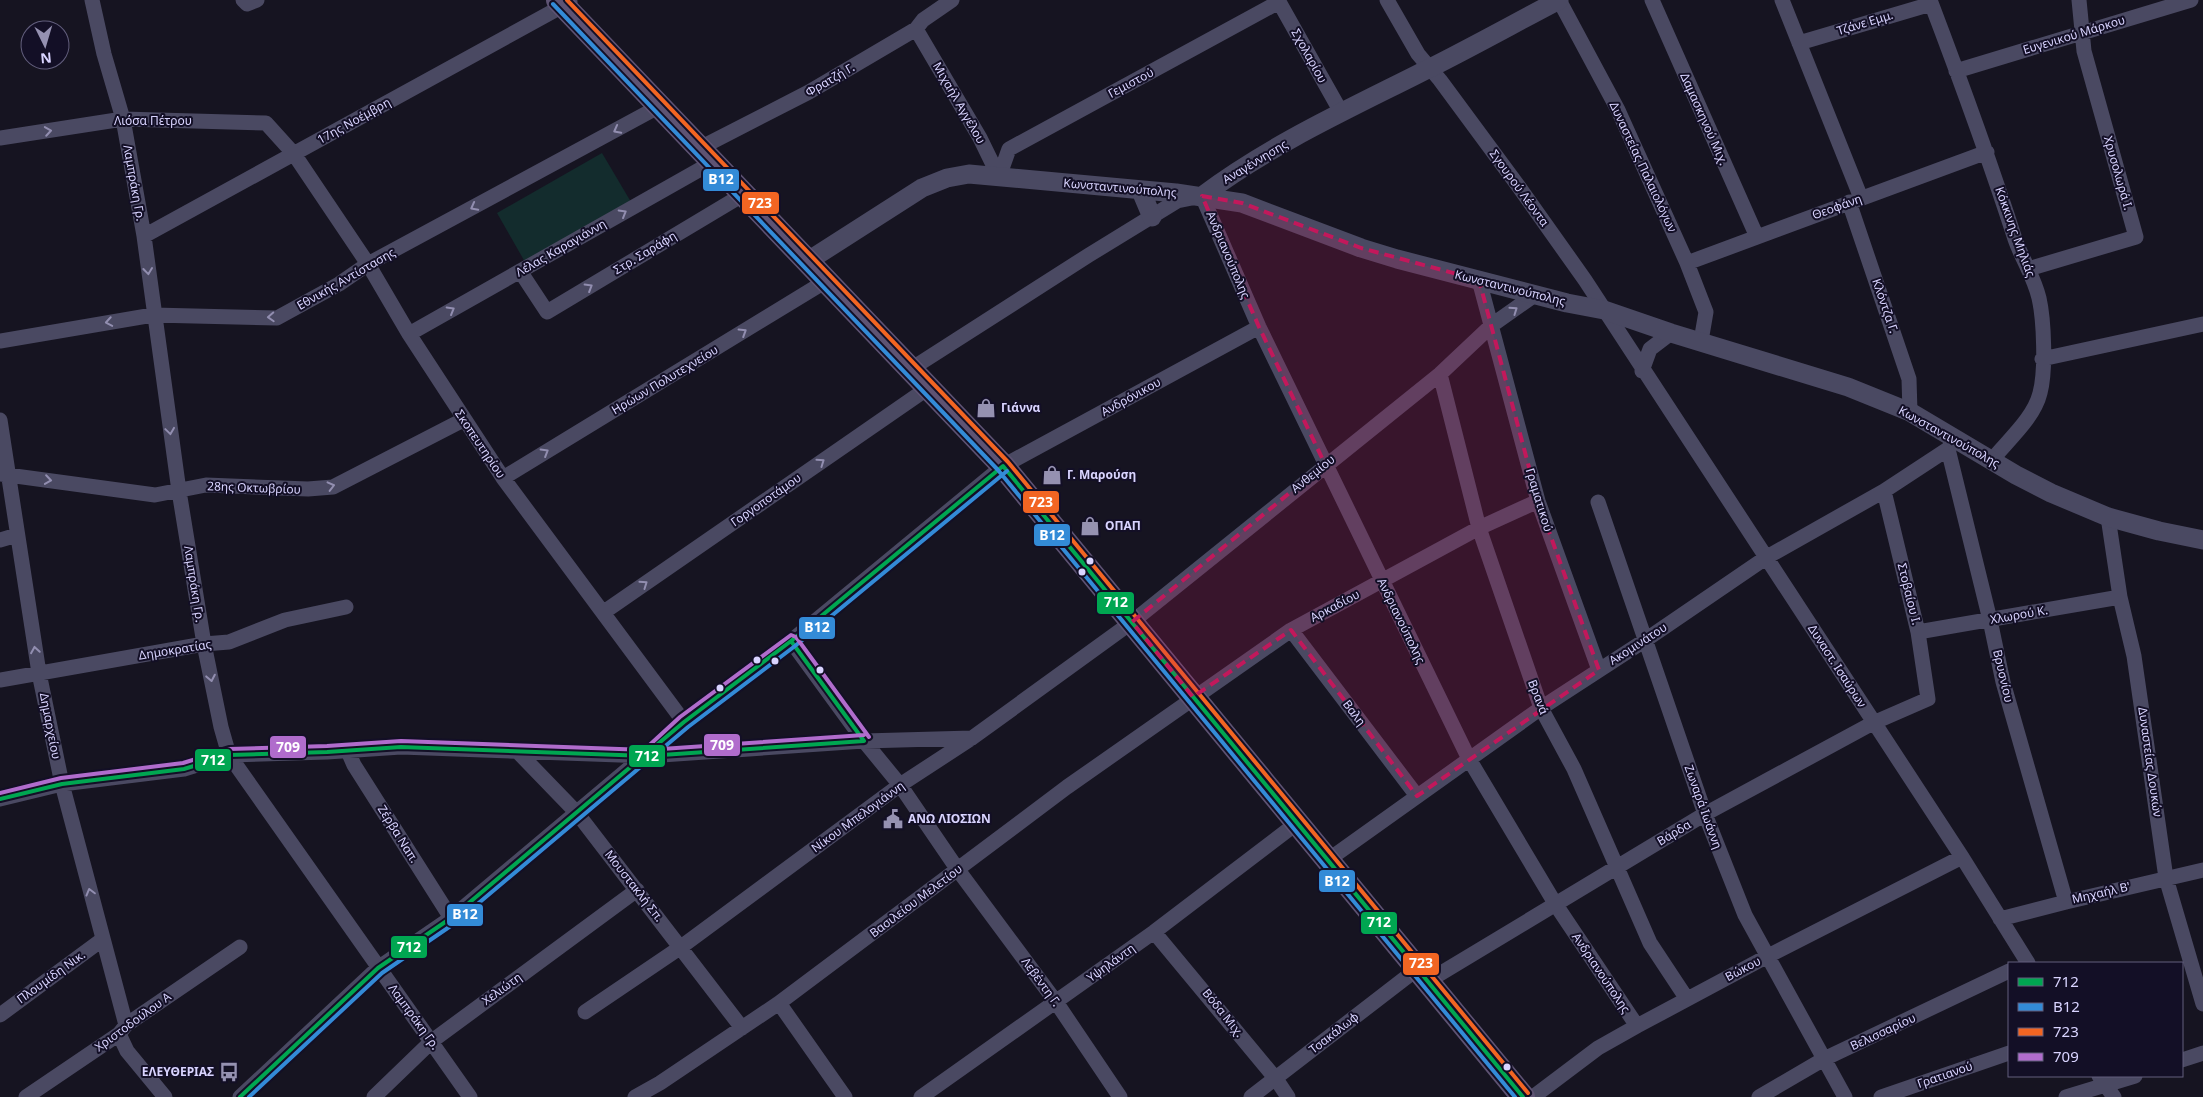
<svg xmlns="http://www.w3.org/2000/svg" width="2203" height="1097" font-family="'Noto Sans',sans-serif">
	<style>
		.garden { fill: #132c2d }
		.lines { fill: none; stroke-linecap: round; stroke-linejoin: round }
		.minor { stroke: #4a4962; stroke-width: 15 }
		.tertiary { stroke: #4a4962; stroke-width: 19 }
		.primary { stroke: #5e5373; stroke-width: 24 }
		.bus-1-casing { stroke: #130f26; stroke-width: 8 }
		.bus-2-casing { stroke: #130f26; stroke-width: 8 }
		.bus-3-casing { stroke: #130f26; stroke-width: 8 }
		.bus-4-casing { stroke: #130f26; stroke-width: 8 }
		.bus-1 { stroke: #00a651; stroke-width: 4 }
		.bus-2 { stroke: #338bd7; stroke-width: 4 }
		.bus-3 { stroke: #f26522; stroke-width: 4 }
		.bus-4 { stroke: #b06ccc; stroke-width: 4 }
		.oneway { stroke: #928eb0 }
		.marked { fill: #c2185b; fill-opacity: 0.2; stroke: #c2185b; stroke-width: 4; stroke-dasharray: 10 6; stroke-linejoin: round }
		.bus-dot { fill: #d9d4ff; stroke: #130f26; stroke-width: 2 }
		.labels { text-anchor: middle; stroke-width: 4; stroke-linejoin: round; paint-order: stroke }
		.street-label { font-size: 12px; fill: #d9d4ff; stroke: #130f26 }
		.poi-label { font-size: 12px; font-weight: bold; fill: #d9d4ff; stroke: #130f26; text-anchor: start }
		.line-badge { stroke: #130f26; stroke-width: 2 }
		.badge-label { font-size: 14px; text-anchor: middle; font-weight: bold; fill: #fff }
	</style>
	<rect width="100%" height="100%" fill="#161421"/>
	<path class="garden" d="M 602,153 L 631,202 L 525,262 L 497,213 Z"/>
	<g class="lines">
		<path class="minor" d="M 92,0 L 104,54 L 123,119 L 144,236 L 179,491 L 204,644 L 221,727 L 229,755 L 470,1097
			M 243,0 L 247,4 L 257,0
			M 1278,0 L 1341,112
			M 1387,0 L 1418,54 L 1440,80 L 1519,187 L 1585,280 L 1962,857 L 2028,963
			M 1559,0 L 1618,110 L 1687,263 L 1706,312 L 1701,341
			M 1652,0 L 1757,237
			M 1782,0 L 1861,198
			M 1930,0 C 1960,79 1989,158 2015,239 C 2022,259 2034,277 2039,298 C 2044,320 2046,371 2040,393 C 2034,418 2008,440 1992,460
			M 916,29 L 980,138 L 999,177
			M 1799,43 L 1931,4
			M 1956,71 L 2191,0
			M 0,138 L 123,119 L 266,123 L 294,154 L 368,264 L 409,334 L 503,478 L 684,722
			M 700,148 L 809,92 L 916,29 L 923,20 L 952,0
			M 999,177 L 1009,149 L 1279,2
			M 1849,202 L 1909,379 L 1910,412
			M 144,236 L 570,2
			M 1687,263 L 1987,152
			M 2028,269 L 2136,237 L 2084,51 L 2079,0
			M 520,271 L 547,312 L 744,194
			M 1479,280 L 1538,501 L 1599,670
			M 409,334 L 713,162
			M 0,341 L 153,315 L 277,318 L 339,284 L 368,264 L 660,106
			M 2042,359 L 2203,324
			M 911,369 L 1089,255 L 1177,201 L 1202,196 L 1259,327 L 1469,759 L 1556,905 L 1637,1026
			M 1642,371 L 1650,349 L 1671,333
			M 1440,374 L 1479,528 L 1541,708 L 1574,769 L 1650,943 L 1687,999
			M 0,420 L 39,673 L 62,784 L 126,1025
			M 1948,449 L 1990,620 L 2003,682 L 2066,902
			M 0,474 L 155,495 L 206,485 L 308,489 L 333,487 L 463,420
			M 503,478 L 826,281
			M 1598,502 L 1705,814 L 1745,915 L 1845,1097
			M 2108,517 L 2120,597 L 2134,656 L 2166,878 L 2203,1004
			M 0,540 L 17,535
			M 604,612 L 928,388
			M 1291,630 L 1417,796
			M 1918,632 L 2120,597
			M 791,641 L 864,741 L 900,785 L 958,870 L 1056,1002 L 1120,1097
			M 0,680 L 204,644 L 229,642 L 285,620 L 346,607
			M 347,749 L 354,765 L 451,918
			M 517,751 L 577,813 L 742,1028
			M 0,799 L 62,784 L 184,769 L 229,755 L 327,752 L 401,747 L 647,756 L 864,741 L 972,738
			M 1328,860 L 1541,708 L 1644,641 L 1767,557 L 1884,491 L 1948,449 L 1954,439
			M 2000,919 L 2066,902 L 2203,870
			M 1154,932 L 1276,1079 L 1288,1097
			M 1428,981 L 1705,814 L 1873,723 L 1928,699 L 1918,632 L 1884,491
			M 779,1003 L 845,1097
			M 585,1012 L 681,947 L 900,785 L 972,738 L 1132,622 L 1440,374 L 1492,325 L 1536,294
			M 0,1015 L 103,939
			M 119,1034 L 127,1051 L 165,1097
			M 2182,1060 L 2203,1053
			M 2099,1076 L 2114,1097
			M 26,1097 L 119,1034 L 126,1025 L 240,947
			M 240,1097 L 378,968 L 451,918 L 684,722 L 791,641 L 1003,466 L 1259,327
			M 374,1097 L 432,1041 L 637,890
			M 635,1097 L 660,1083 L 779,1003 L 1067,787 L 1291,630 L 1479,528 L 1538,501
			M 921,1097 L 1154,932 L 1297,823
			M 1251,1097 L 1417,969
			M 1533,1097 L 1598,1048 L 1637,1026 L 1766,957 L 1962,857
			M 1759,1097 L 1824,1059 L 2009,971
			M 1881,1097 L 2009,1053
			M 2066,1097 L 2135,1076"/>
		<path class="tertiary" d="M 1141,191 L 1152,217
			M 1202,196 C 1271,144 1351,108 1428,69 C 1472,47 1515,23 1559,0
			M 808,261 L 922,188 L 947,178 L 969,174 L 1176,193 L 1242,203 L 1361,248 L 1397,259 L 1567,303 L 1604,310 L 1671,333 L 1848,387 L 1910,412 L 2016,475 L 2051,493 L 2108,517 L 2159,531 L 2203,540"/>
		<path class="primary" d="M 558,0 L 1003,466 L 1523,1097"/>
		<defs>
			<path id="bus-1" d="M 791,641 L 864,741
				M 0,799 L 62,784 L 184,769 L 229,755 L 327,752 L 401,747 L 647,756 L 864,741
				M 240,1097 L 378,968 L 451,918 L 684,722 L 791,641 L 1003,466 L 1523,1097"/>
			<path id="bus-2" d="M 553,4 L 998,470 L 1515,1097
				M 249,1097 L 382,973 L 455,923 L 688,727 L 795,646 L 1007,471"/>
			<path id="bus-3" d="M 567,0 L 1008,462 L 1528,1093"/>
			<path id="bus-4" d="M 643,751 L 680,717 L 791,635 L 796,637 L 869,737
				M 0,793 L 61,778 L 183,763 L 229,749 L 327,746 L 401,741 L 647,750 L 864,735"/>
		</defs>
		<use href="#bus-1" class="bus-1-casing"/>
		<use href="#bus-2" class="bus-2-casing"/>
		<use href="#bus-3" class="bus-3-casing"/>
		<use href="#bus-4" class="bus-4-casing"/>
		<use href="#bus-1" class="bus-1"/>
		<use href="#bus-2" class="bus-2"/>
		<use href="#bus-3" class="bus-3"/>
		<use href="#bus-4" class="bus-4"/>
	</g>
	<defs><path id="oneway-chevron" d="M-2-3.5L2.5 0L-2 3.5" fill="none" stroke-width="1.6" stroke-linecap="round" stroke-linejoin="round" transform="scale(1.25)"/></defs>
	<g class="oneway">
		<use href="#oneway-chevron" transform="translate(617 130) rotate(152)"/>
		<use href="#oneway-chevron" transform="translate(48 131) rotate(-9)"/>
		<use href="#oneway-chevron" transform="translate(474 207) rotate(152)"/>
		<use href="#oneway-chevron" transform="translate(623 213) rotate(-30)"/>
		<use href="#oneway-chevron" transform="translate(148 271) rotate(83)"/>
		<use href="#oneway-chevron" transform="translate(589 287) rotate(-31)"/>
		<use href="#oneway-chevron" transform="translate(451 310) rotate(-30)"/>
		<use href="#oneway-chevron" transform="translate(1514 310) rotate(-35)"/>
		<use href="#oneway-chevron" transform="translate(271 317) rotate(177)"/>
		<use href="#oneway-chevron" transform="translate(109 322) rotate(170)"/>
		<use href="#oneway-chevron" transform="translate(743 332) rotate(-32)"/>
		<use href="#oneway-chevron" transform="translate(170 431) rotate(82)"/>
		<use href="#oneway-chevron" transform="translate(545 452) rotate(-31)"/>
		<use href="#oneway-chevron" transform="translate(821 462) rotate(-35)"/>
		<use href="#oneway-chevron" transform="translate(48 480) rotate(8)"/>
		<use href="#oneway-chevron" transform="translate(331 486) rotate(-14)"/>
		<use href="#oneway-chevron" transform="translate(644 584) rotate(-35)"/>
		<use href="#oneway-chevron" transform="translate(35 650) rotate(-99)"/>
		<use href="#oneway-chevron" transform="translate(211 678) rotate(79)"/>
		<use href="#oneway-chevron" transform="translate(90 892) rotate(-105)"/>
	</g>
	<path class="marked" d="M 1202,196 L 1242,203 L 1361,248 L 1479,280 L 1538,501 L 1599,670 L 1417,796 L 1291,630 L 1193,697 L 1132,622 L 1325,464 L 1259,327 Z"/>
	<defs>
		<symbol id="shop-bare" viewBox="-9 -9 18 18"><path d="M-5-2.5h2.3a2.7 3.5 0 0 1 5.4 0H5L5.5 6h-11ZM-1.5-2.5h3a1.5 2.3 0 0 0-3 0Z" fill="#9591b1" stroke="#130f26" stroke-width="2.5" paint-order="stroke"/></symbol>
		<symbol id="civic-bare" viewBox="-9 -9 18 18"><path d="M-.6-6.5H3V-4.5H.6V-3L4-1V1h2V6H-6V1h2V-1L-.6-3ZM-1.2 2.5V6h2.4V2.5Z" fill="#9591b1" stroke="#130f26" stroke-width="2.5" paint-order="stroke"/></symbol>
		<symbol id="bus-bare" viewBox="-9 -9 18 18"><path d="M-5-6H5V4H4V6H2V4H-2V6H-4V4H-5ZM-3.5-4V0h7V-4ZM-3.5 1.2v1.5H-2V1.2ZM2 1.2v1.5H3.5V1.2Z" fill="#9591b1" stroke="#130f26" stroke-width="2.5" paint-order="stroke"/></symbol>
	</defs>
	<g fill-rule="evenodd">
		<use href="#shop-bare" x="972" y="394" width="28" height="28"/>
		<use href="#shop-bare" x="1038" y="461" width="28" height="28"/>
		<use href="#shop-bare" x="1076" y="512" width="28" height="28"/>
		<use href="#civic-bare" x="879" y="805" width="28" height="28"/>
		<use href="#bus-bare" x="215" y="1058" width="28" height="28"/>
	</g>
	<g class="bus-dot">
		<circle cx="1090" cy="561" r="4.5"/>
		<circle cx="1082" cy="572" r="4.5"/>
		<circle cx="757" cy="660" r="4.5"/>
		<circle cx="775" cy="661" r="4.5"/>
		<circle cx="820" cy="670" r="4.5"/>
		<circle cx="720" cy="688" r="4.5"/>
		<circle cx="1507" cy="1067" r="4.5"/>
	</g>
	<g class="labels">
		<g class="street-label">
			<text transform="translate(1865 23) rotate(-17)" y="4">Τζάνε Εμμ.</text>
			<text transform="translate(2074 35) rotate(-17)" y="4">Ευγενικού Μάρκου</text>
			<text transform="translate(1309 56) rotate(61)" y="4">Σχολαρίου</text>
			<text transform="translate(830 80) rotate(-30)" y="4">Φρατζή Γ.</text>
			<text transform="translate(1131 83) rotate(-28)" y="4">Γεμιστού</text>
			<text transform="translate(959 103) rotate(60)" y="4">Μιχαήλ Αγγέλου</text>
			<text transform="translate(1704 119) rotate(66)" y="4">Δαμασκηνού Μιχ.</text>
			<text x="153" y="125">Λιόσα Πέτρου</text>
			<text transform="translate(354 121) rotate(-29)" y="4">17ης Νοέμβρη</text>
			<text transform="translate(1255 162) rotate(-31)" y="4">Αναγέννησης</text>
			<text transform="translate(1643 167) rotate(65)" y="4">Δυναστείας Παλαιολόγων</text>
			<text transform="translate(2118 173) rotate(74)" y="4">Χρυσολωρά Ι.</text>
			<text transform="translate(134 183) rotate(80)" y="4">Λαμπράκη Γρ.</text>
			<text transform="translate(1120 188) rotate(5)" y="4">Κωνσταντινούπολης</text>
			<text transform="translate(1519 188) rotate(54)" y="4">Σγουρού Λέοντα</text>
			<text transform="translate(1837 207) rotate(-20)" y="4">Θεοφάνη</text>
			<text transform="translate(2015 232) rotate(70)" y="4">Κόκκινης Μηλιάς</text>
			<text transform="translate(561 248) rotate(-30)" y="4">Λέλας Καραγιάννη</text>
			<text transform="translate(645 253) rotate(-31)" y="4">Στρ. Σαράφη</text>
			<text transform="translate(1228 255) rotate(67)" y="4">Ανδριανούπολης</text>
			<text transform="translate(346 279) rotate(-30)" y="4">Εθνικής Αντίστασης</text>
			<text transform="translate(1510 288) rotate(14)" y="4">Κωνσταντινούπολης</text>
			<text transform="translate(1885 306) rotate(71)" y="4">Κλόντζα Γ.</text>
			<text transform="translate(665 380) rotate(-31)" y="4">Ηρώων Πολυτεχνείου</text>
			<text transform="translate(1131 397) rotate(-29)" y="4">Ανδρόνικου</text>
			<text transform="translate(1949 437) rotate(29)" y="4">Κωνσταντινούπολης</text>
			<text transform="translate(480 444) rotate(56)" y="4">Σκοπευτηρίου</text>
			<text transform="translate(1313 474) rotate(-39)" y="4">Ανθεμίου</text>
			<text transform="translate(254 488) rotate(2)" y="4">28ης Οκτωβρίου</text>
			<text transform="translate(766 500) rotate(-35)" y="4">Γοργοποτάμου</text>
			<text transform="translate(1539 500) rotate(73)" y="4">Γραματικού</text>
			<text transform="translate(194 584) rotate(81)" y="4">Λαμπράκη Γρ.</text>
			<text transform="translate(1909 594) rotate(76)" y="4">Στοβαίου Ι.</text>
			<text transform="translate(1335 606) rotate(-28)" y="4">Αρκαδίου</text>
			<text transform="translate(2019 615) rotate(-10)" y="4">Χλωρού Κ.</text>
			<text transform="translate(1401 621) rotate(64)" y="4">Ανδριανούπολης</text>
			<text transform="translate(1638 644) rotate(-33)" y="4">Ακομινάτου</text>
			<text transform="translate(175 650) rotate(-9)" y="4">Δημοκρατίας</text>
			<text transform="translate(1837 666) rotate(57)" y="4">Δυναστ. Ισαύρων</text>
			<text transform="translate(2003 676) rotate(77)" y="4">Βρυσνίου</text>
			<text transform="translate(1538 697) rotate(69)" y="4">Βρανά</text>
			<text transform="translate(1354 713) rotate(53)" y="4">Βαλη</text>
			<text transform="translate(50 726) rotate(79)" y="4">Δημαρχείου</text>
			<text transform="translate(2150 762) rotate(82)" y="4">Δυναστείας Δουκών</text>
			<text transform="translate(1703 807) rotate(70)" y="4">Ζωναρά Ιωάννη</text>
			<text transform="translate(858 817) rotate(-36)" y="4">Νίκου Μπελογιάννη</text>
			<text transform="translate(1674 833) rotate(-31)" y="4">Βάρδα</text>
			<text transform="translate(398 834) rotate(58)" y="4">Ζέρβα Ναπ.</text>
			<text transform="translate(634 886) rotate(52)" y="4">Μουστακλή Σπ.</text>
			<text transform="translate(2101 893) rotate(-13)" y="4">Μηχαήλ Β'</text>
			<text transform="translate(916 901) rotate(-37)" y="4">Βασιλείου Μελετίου</text>
			<text transform="translate(1111 963) rotate(-36)" y="4">Υψηλάντη</text>
			<text transform="translate(1743 969) rotate(-28)" y="4">Βώκου</text>
			<text transform="translate(1601 973) rotate(56)" y="4">Ανδριανούπολης</text>
			<text transform="translate(51 977) rotate(-36)" y="4">Πλουμίδη Νικ.</text>
			<text transform="translate(1041 982) rotate(54)" y="4">Λεβέντη Γ.</text>
			<text transform="translate(502 989) rotate(-36)" y="4">Χελιώτη</text>
			<text transform="translate(1223 1013) rotate(51)" y="4">Βόδα Μιχ.</text>
			<text transform="translate(414 1017) rotate(54)" y="4">Λαμπράκη Γρ.</text>
			<text transform="translate(133 1022) rotate(-36)" y="4">Χριστοδούλου Α</text>
			<text transform="translate(1883 1032) rotate(-25)" y="4">Βελισσαρίου</text>
			<text transform="translate(1334 1033) rotate(-38)" y="4">Τσακάλωφ</text>
			<text transform="translate(1945 1075) rotate(-19)" y="4">Γρατιανού</text>
		</g>
		<g class="poi-label">
			<text x="1001" y="412">Γιάννα</text>
			<text x="1067" y="479">Γ. Μαρούση</text>
			<text x="1105" y="530">ΟΠΑΠ</text>
			<text x="908" y="823">ΑΝΩ ΛΙΟΣΙΩΝ</text>
			<text x="214" y="1076" text-anchor="end">ΕΛΕΥΘΕΡΙΑΣ</text>
		</g>
	</g>
	<g class="line-badge">
		<rect x="702" y="168" width="38" height="24" rx="5" fill="#338bd7"/>
		<rect x="741" y="191" width="39" height="24" rx="5" fill="#f26522"/>
		<rect x="1022" y="490" width="38" height="24" rx="5" fill="#f26522"/>
		<rect x="1033" y="523" width="38" height="24" rx="5" fill="#338bd7"/>
		<rect x="1096" y="591" width="39" height="24" rx="5" fill="#00a651"/>
		<rect x="798" y="616" width="38" height="24" rx="5" fill="#338bd7"/>
		<rect x="703" y="733" width="38" height="24" rx="5" fill="#b06ccc"/>
		<rect x="269" y="735" width="38" height="24" rx="5" fill="#b06ccc"/>
		<rect x="628" y="744" width="38" height="24" rx="5" fill="#00a651"/>
		<rect x="194" y="748" width="38" height="24" rx="5" fill="#00a651"/>
		<rect x="1318" y="869" width="38" height="24" rx="5" fill="#338bd7"/>
		<rect x="446" y="903" width="38" height="24" rx="5" fill="#338bd7"/>
		<rect x="1360" y="911" width="38" height="24" rx="5" fill="#00a651"/>
		<rect x="390" y="935" width="38" height="24" rx="5" fill="#00a651"/>
		<rect x="1402" y="952" width="38" height="24" rx="5" fill="#f26522"/>
	</g>
	<g class="badge-label">
		<text x="721" y="184">Β12</text>
		<text x="760" y="208">723</text>
		<text x="1041" y="507">723</text>
		<text x="1052" y="540">Β12</text>
		<text x="1116" y="607">712</text>
		<text x="817" y="632">Β12</text>
		<text x="722" y="750">709</text>
		<text x="288" y="752">709</text>
		<text x="647" y="761">712</text>
		<text x="213" y="765">712</text>
		<text x="1337" y="886">Β12</text>
		<text x="465" y="919">Β12</text>
		<text x="1379" y="927">712</text>
		<text x="409" y="952">712</text>
		<text x="1421" y="968">723</text>
	</g>
	<rect x="2008" y="962" width="175" height="115" fill="#130f26" stroke="#625e7d"/>
	<rect x="2018" y="978" width="25" height="8" fill="#00a651" stroke="#625e7d"/>
	<text x="2053" y="987" font-size="15" fill="#d9d4ff">712</text>
	<rect x="2018" y="1003" width="25" height="8" fill="#338bd7" stroke="#625e7d"/>
	<text x="2053" y="1012" font-size="15" fill="#d9d4ff">Β12</text>
	<rect x="2018" y="1028" width="25" height="8" fill="#f26522" stroke="#625e7d"/>
	<text x="2053" y="1037" font-size="15" fill="#d9d4ff">723</text>
	<rect x="2018" y="1053" width="25" height="8" fill="#b06ccc" stroke="#625e7d"/>
	<text x="2053" y="1062" font-size="15" fill="#d9d4ff">709</text>
	<g transform="translate(45 45) rotate(175)"><circle r="24" fill="#130f26" stroke="#625e7d"/>
	<path d="M0-4L9 19L0 12L-9 19Z" fill="#9591b1"/>
	<text y="-8" font-size="14" font-weight="bold" text-anchor="middle" fill="#d9d4ff">N</text>
	</g>
</svg>
